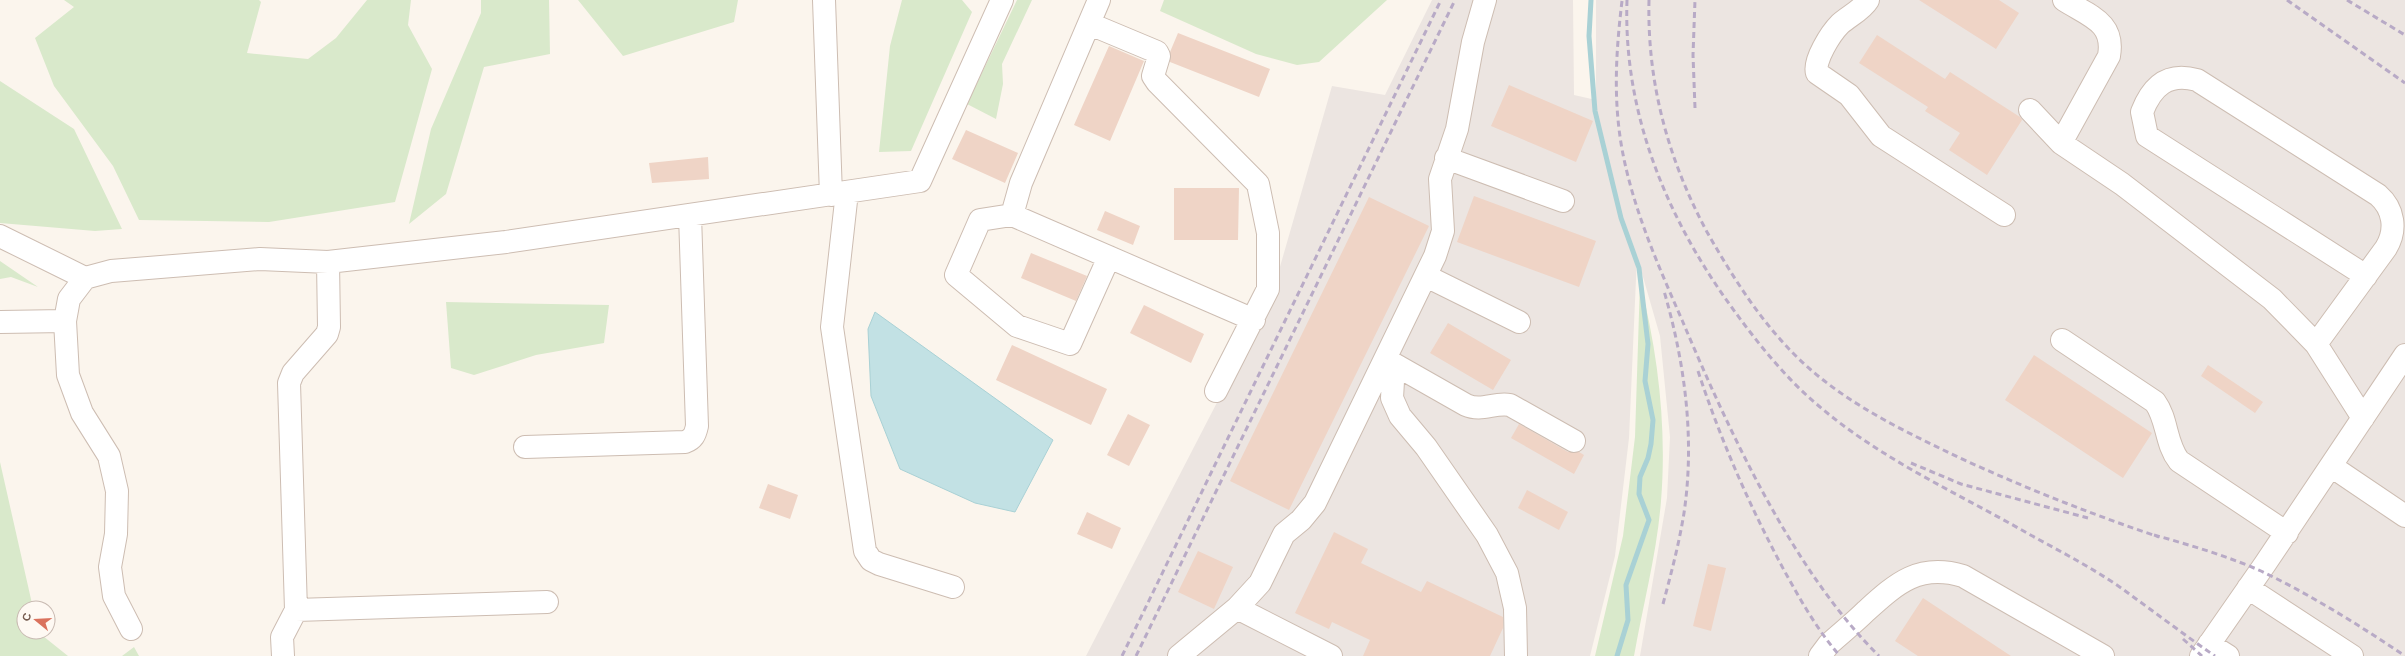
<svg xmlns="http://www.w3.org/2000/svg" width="2405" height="656" font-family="'DM Sans',sans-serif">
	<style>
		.industrial { fill: #ece5e1 }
		.green { fill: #d9e9cb }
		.water { fill: #c2e1e4; stroke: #a9d1d5 }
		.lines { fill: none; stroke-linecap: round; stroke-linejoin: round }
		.stream { stroke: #a9d1d5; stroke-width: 5 }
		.building { fill: #efd4c6 }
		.minor-casing { stroke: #cdbdb2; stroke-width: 24 }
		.minor { stroke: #fff; stroke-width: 22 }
		.rail { stroke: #b8aac6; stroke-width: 3; stroke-dasharray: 6 4; stroke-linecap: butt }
	</style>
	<rect width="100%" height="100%" fill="#fbf5ed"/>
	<path class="industrial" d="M 1432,0 L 1573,0 L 1574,95 L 1596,100 L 1596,0 L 2405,0 L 2405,656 L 1640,656 L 1667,498 L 1670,437 L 1660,336 L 1637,256 L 1629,438 L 1615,556 L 1590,656 L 1086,656 L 1271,298 L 1332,86 L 1385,95 Z"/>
	<path class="green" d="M 64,0 L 259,0 L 261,2 L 247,53 L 308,59 L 336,38 L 367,0 L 411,0 L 408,25 L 432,69 L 395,202 L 269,222 L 139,220 L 113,166 L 54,86 L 35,38 L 74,7 Z
		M 481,0 L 549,0 L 550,54 L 484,67 L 446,194 L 409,224 L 431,129 L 481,13 Z
		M 578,0 L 738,0 L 734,22 L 623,56 Z
		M 902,0 L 962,0 L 972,12 L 911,151 L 879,152 L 890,46 Z
		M 1017,0 L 1032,0 L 1002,64 L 1003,84 L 996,119 L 967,104 Z
		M 1164,0 L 1387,0 L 1319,62 L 1297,65 L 1256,54 L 1160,11 Z
		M 0,81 L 74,129 L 122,229 L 95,231 L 0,223 Z
		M 0,261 L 38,287 L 11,277 L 0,279 Z
		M 1640,282 C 1658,353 1667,427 1661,501 C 1657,553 1643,605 1634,656 L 1595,656 L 1623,536 L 1635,437 Z
		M 446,302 L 609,305 L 604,343 L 536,355 L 474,375 L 451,368 Z
		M 0,462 L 33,608 L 24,608 L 24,632 L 38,632 L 68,656 L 0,656 Z
		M 134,647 L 139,656 L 122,656 Z"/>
	<path class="water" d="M 875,312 L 1053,440 L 1015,512 L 975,503 L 900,469 L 871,396 L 868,329 Z"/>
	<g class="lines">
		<path class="stream" d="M 1591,0 L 1589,36 L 1595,111 L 1621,218 L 1639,268 L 1648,344 L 1645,381 L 1653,420 L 1651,444 L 1648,458 L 1640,477 L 1639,494 L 1649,520 L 1626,585 L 1628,620 L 1617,656"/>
	</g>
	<path class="building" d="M 1919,0 L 1999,0 L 2019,13 L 1996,49 Z
		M 1178,33 L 1270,69 L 1259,97 L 1170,62 L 1170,52 Z
		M 1877,35 L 1945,79 L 1950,72 L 2020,117 L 2022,120 L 1987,175 L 1949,150 L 1960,133 L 1925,111 L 1928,107 L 1859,63 Z
		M 1109,46 L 1144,61 L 1110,141 L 1074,125 Z
		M 1509,85 L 1593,121 L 1576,162 L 1491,126 Z
		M 966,130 L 1018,153 L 1005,183 L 952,159 Z
		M 708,157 L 709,179 L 652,183 L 649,163 Z
		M 1174,188 L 1239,188 L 1238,240 L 1174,240 Z
		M 1474,196 L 1596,241 L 1579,287 L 1457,242 Z
		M 1369,197 L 1429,226 L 1289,510 L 1230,481 Z
		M 1105,211 L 1140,226 L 1133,245 L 1097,230 Z
		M 1031,253 L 1087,276 L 1076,301 L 1021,278 Z
		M 1144,305 L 1204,334 L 1191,363 L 1130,333 Z
		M 1448,323 L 1511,360 L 1493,390 L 1430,353 Z
		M 1012,345 L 1107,389 L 1091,425 L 996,380 Z
		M 2034,355 L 2152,433 L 2123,478 L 2005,400 Z
		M 2208,365 L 2263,402 L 2255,413 L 2201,376 Z
		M 1128,414 L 1150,425 L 1129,466 L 1107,455 Z
		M 1519,424 L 1568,452 L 1579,452 L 1584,455 L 1574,474 L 1511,438 Z
		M 768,484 L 798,495 L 790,519 L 759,508 Z
		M 1527,490 L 1568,512 L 1559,530 L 1518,508 Z
		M 1087,512 L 1121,528 L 1112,549 L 1077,534 Z
		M 1334,532 L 1368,549 L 1361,563 L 1421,592 L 1427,581 L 1503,617 L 1503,628 L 1490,656 L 1363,656 L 1370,640 L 1332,622 L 1329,629 L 1295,613 Z
		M 1198,551 L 1233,567 L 1214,609 L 1178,592 Z
		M 1708,564 L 1726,568 L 1711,631 L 1693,626 Z
		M 1923,598 L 2011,656 L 1918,656 L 1895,641 Z"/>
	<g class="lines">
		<defs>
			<path id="minor" d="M 824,0 L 831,195
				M 1868,0 C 1862,10 1849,16 1840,24 C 1831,33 1813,61 1817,73 L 1849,95 L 1881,136 L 2004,215
				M 1090,24 L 1157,52 L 1159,56 L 1153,76 L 1157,82 L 1258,184 L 1268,233 L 1268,289 L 1216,391
				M 2030,110 L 2061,143 L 2122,184 L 2272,299 L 2316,344 L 2363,418
				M 2061,143 L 2109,56 C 2115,22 2089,16 2064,0
				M 1446,158 L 1563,201
				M 847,192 L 832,327 L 865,551 L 871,560 L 879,564 L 953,587
				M 1012,215 L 1021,183 L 1099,0
				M 0,236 L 85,278
				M 1109,257 L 1070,344 L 1017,326 L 956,275 L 980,220 L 1012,215 L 1254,320
				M 1426,276 L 1519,322
				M 65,321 L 68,375 L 82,413 L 109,456 L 117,491 L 116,534 L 110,567 L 114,596 L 131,629
				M 0,322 L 65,321 L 69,299 L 85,278 L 111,271 L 260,259 L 328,262 L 506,242 L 920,181 L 1002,0
				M 2062,340 L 2155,402 C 2168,420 2165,443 2179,461 L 2287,533
				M 2316,344 L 2386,248 C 2397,230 2394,209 2378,195 L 2197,80 C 2168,72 2152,86 2142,112 L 2147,136 L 2366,276
				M 1385,359 L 1466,405 C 1482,412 1494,402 1510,405 L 1574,441
				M 1394,364 L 1392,398 L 1400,416 L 1426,447 L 1487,535 L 1507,573 L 1515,608 L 1516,656
				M 525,447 L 685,442 C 693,439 695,435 697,426 L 690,215
				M 2331,466 L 2405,516
				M 2248,588 L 2352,656
				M 1237,608 L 1331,656
				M 296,610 L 547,602
				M 2209,644 L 2228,656
				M 283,656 L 282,637 L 296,610 L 289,383 L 293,373 L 327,334 L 329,327 L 328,262
				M 1179,656 L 1237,608 L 1260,583 L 1284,534 L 1301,520 L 1315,503 L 1435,256 L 1443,231 L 1440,179 L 1457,129 L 1473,42 L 1485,0
				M 1820,656 L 1829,644 C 1841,633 1854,623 1866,611 C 1897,583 1919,563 1963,576 L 2103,656
				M 2201,656 L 2265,564 L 2405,355"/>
		</defs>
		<use href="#minor" class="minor-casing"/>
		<use href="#minor" class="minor"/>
		<path class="rail" d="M 1627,0 C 1623,112 1666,216 1730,305 C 1756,341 1785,378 1820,407 C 1881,459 1957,493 2027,533 C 2061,552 2097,570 2128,593 C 2157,614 2186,636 2215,656
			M 1649,0 C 1647,83 1668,159 1707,232 C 1735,281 1767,332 1811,370 C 1855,408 1908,433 1960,458 C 2025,488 2091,514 2159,537
			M 2287,0 L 2405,83
			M 2347,0 L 2405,35
			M 1622,1 C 1616,51 1613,99 1622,149 C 1633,209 1658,265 1682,320 C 1729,431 1793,571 1879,656
			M 1695,108 L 1693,55 L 1695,0
			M 1698,371 C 1721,441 1750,507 1785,572 C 1801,601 1818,631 1840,656
			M 1911,463 L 1961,484 L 2088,518
			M 2154,535 C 2190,545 2227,556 2261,571 C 2311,595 2359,625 2405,656
			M 1663,604 C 1671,574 1679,544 1684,513 C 1695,439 1685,363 1664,291
			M 2183,639 L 2202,656
			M 1122,656 L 1441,0
			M 1136,656 L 1455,0"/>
	</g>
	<g transform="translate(36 620) rotate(288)"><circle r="19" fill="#fef9f3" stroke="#c8bab2"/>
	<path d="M0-3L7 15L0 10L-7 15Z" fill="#da725d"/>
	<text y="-6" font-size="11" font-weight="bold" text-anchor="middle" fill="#765c50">С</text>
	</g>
</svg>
